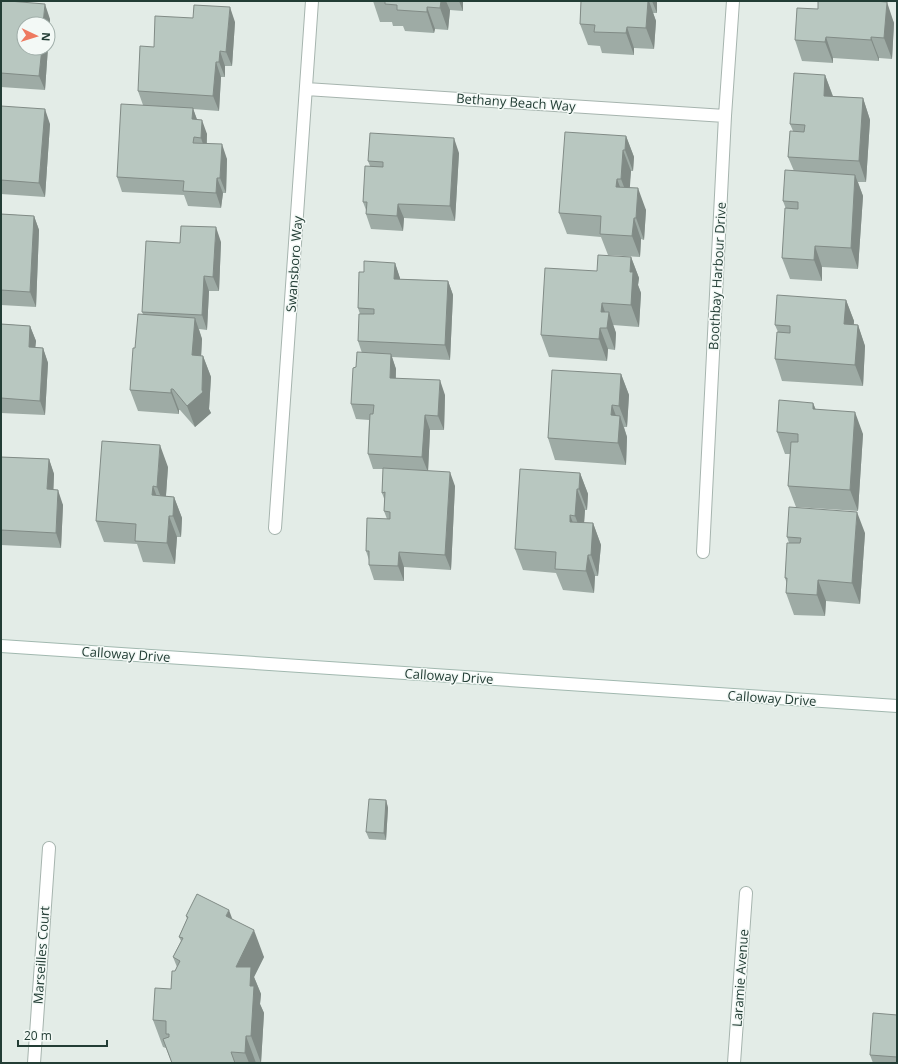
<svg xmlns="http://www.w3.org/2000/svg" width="898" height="1064" font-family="'Open Sans',sans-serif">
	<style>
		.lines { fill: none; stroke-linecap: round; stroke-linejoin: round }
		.minor-casing { stroke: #a6b4ae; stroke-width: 14 }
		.secondary-casing { stroke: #a1b8af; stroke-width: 14 }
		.minor { stroke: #fff; stroke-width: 12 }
		.secondary { stroke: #fff; stroke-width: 12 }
		.wall { fill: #9eaba5 }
		.shaded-wall { fill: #818b86 }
		.building { fill: #b8c7c0; stroke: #818b86 }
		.labels { text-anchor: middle; stroke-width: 3; stroke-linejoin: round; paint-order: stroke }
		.street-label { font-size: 13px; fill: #233d35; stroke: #f3f9f6 }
	</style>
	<rect width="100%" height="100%" fill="#e3ece7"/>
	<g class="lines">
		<defs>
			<path id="minor" d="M 306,89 L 725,116
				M 275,528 L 312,1
				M 703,552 L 725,116 L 733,1
				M 34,1063 L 49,848
				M 734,1063 L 746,893"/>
			<path id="secondary" d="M 1,646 L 897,706"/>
		</defs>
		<use href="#minor" class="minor-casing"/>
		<use href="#secondary" class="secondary-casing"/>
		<use href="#minor" class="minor"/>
		<use href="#secondary" class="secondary"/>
	</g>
	<path class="wall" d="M 1,1 L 50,19 L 45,90 L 1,87 Z
		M 373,1 L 463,1 L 463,11 L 450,10 L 448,30 L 435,29 L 434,33 L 405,31 L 403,26 L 393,26 L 392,22 L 380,22 Z
		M 581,1 L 657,1 L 657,13 L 653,13 L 656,21 L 654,49 L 634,48 L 634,55 L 602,53 L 600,46 L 588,45 L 580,24 Z
		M 818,1 L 883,1 L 894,23 L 892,59 L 879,58 L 879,61 L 833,58 L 833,63 L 802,61 L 795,40 L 818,9 Z
		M 235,22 L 232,66 L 225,66 L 225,77 L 221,77 L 219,111 L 193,109 L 197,119 L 207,134 L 207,143 L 227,159 L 226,193 L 223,193 L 221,208 L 188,206 L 184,195 L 122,192 L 117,177 L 143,105 L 138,91 L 154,47 Z
		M 825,75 L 833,96 L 863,98 L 870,120 L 866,182 L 858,182 L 863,196 L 858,269 L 822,267 L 822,281 L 790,279 L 782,258 L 786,209 L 783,201 L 794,171 L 788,157 L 793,131 L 790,124 Z
		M 1,106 L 50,124 L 45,197 L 1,194 Z
		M 626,136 L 634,157 L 633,171 L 631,171 L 629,188 L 646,210 L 644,240 L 641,239 L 640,257 L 608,255 L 601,237 L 567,234 L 559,213 Z
		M 459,153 L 455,221 L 404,218 L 403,231 L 371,229 L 366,214 L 366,210 L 363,202 L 370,166 L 368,161 Z
		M 1,214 L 34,216 L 39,230 L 36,307 L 1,305 Z
		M 221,242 L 219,291 L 209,291 L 207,330 L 199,329 L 202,339 L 201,356 L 203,356 L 211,377 L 209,409 L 211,413 L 195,427 L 180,410 L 179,410 L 179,414 L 138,411 L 130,390 L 135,348 L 143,314 L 142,312 L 180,243 Z
		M 631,257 L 639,278 L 638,285 L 641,293 L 639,327 L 613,325 L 616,333 L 615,350 L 608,349 L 607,361 L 549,357 L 541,335 L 597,271 Z
		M 395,263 L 400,279 L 448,281 L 453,295 L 450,360 L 392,357 L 396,369 L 396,378 L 445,395 L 444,430 L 430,430 L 428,471 L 455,486 L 451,570 L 404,567 L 404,581 L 374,580 L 369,565 L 369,560 L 366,551 L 387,519 L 384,511 L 385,501 L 382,493 L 383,469 L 373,469 L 368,454 L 369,420 L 356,419 L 351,404 L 356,367 L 362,353 L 358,341 L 360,314 L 358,308 L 364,272 Z
		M 846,300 L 854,321 L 854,324 L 858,325 L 865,346 L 863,386 L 782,381 L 775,359 L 778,332 L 775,325 Z
		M 1,324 L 30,326 L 36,341 L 35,347 L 43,348 L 48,363 L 45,415 L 1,413 Z
		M 621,374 L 629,395 L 627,427 L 624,427 L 627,437 L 626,465 L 555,460 L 548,438 Z
		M 813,403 L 816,410 L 863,434 L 858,511 L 796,507 L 788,486 L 790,454 L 785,454 L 777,432 Z
		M 1,457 L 49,459 L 54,474 L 53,490 L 63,505 L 61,548 L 1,545 Z
		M 168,467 L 166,496 L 174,497 L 182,518 L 181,537 L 177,537 L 175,564 L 143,562 L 137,544 L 104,542 L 96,521 Z
		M 580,473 L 588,494 L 587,510 L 585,510 L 584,523 L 593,523 L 601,545 L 598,576 L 595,576 L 594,593 L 563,590 L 556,573 L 523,570 L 515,549 Z
		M 865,533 L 860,604 L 826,601 L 825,616 L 794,615 L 786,593 L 787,584 L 785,578 L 789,543 L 787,537 Z
		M 386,800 L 388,808 L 386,840 L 369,839 L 366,832 Z
		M 186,916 L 232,919 L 264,957 L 254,977 L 261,994 L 260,1004 L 264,1013 L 261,1063 L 172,1063 L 166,1048 L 163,1047 L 153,1020 L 171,989 L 175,971 L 177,967 L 173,957 L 181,941 L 179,937 L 187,919 Z
		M 897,1015 L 897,1063 L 873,1063 L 870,1055 Z"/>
	<path class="shaded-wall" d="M 441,1 L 446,1 L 450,10 L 448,30 L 440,8 Z
		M 459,1 L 463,1 L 463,11 Z
		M 648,1 L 649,1 L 656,21 L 654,49 L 646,28 Z
		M 652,1 L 657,1 L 657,13 Z
		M 887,2 L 894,23 L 892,59 L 884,38 Z
		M 45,4 L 50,19 L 45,90 L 39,76 L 42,48 L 48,48 L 48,24 L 43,24 Z
		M 230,7 L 235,22 L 232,66 L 226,52 Z
		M 427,7 L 435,29 L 434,33 L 427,12 Z
		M 627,27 L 634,48 L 634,55 L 626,33 Z
		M 826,37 L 833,58 L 833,63 L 825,42 Z
		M 871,37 L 879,58 L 879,61 L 871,40 Z
		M 220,51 L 225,66 L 225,77 L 219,62 Z
		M 216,62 L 221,77 L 219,111 L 213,96 Z
		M 825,75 L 833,97 L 824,96 Z
		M 863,98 L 870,120 L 866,182 L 859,161 Z
		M 193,108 L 198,123 L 192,119 Z
		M 45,109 L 50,124 L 45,197 L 39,183 Z
		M 202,120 L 207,134 L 206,153 L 201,138 Z
		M 626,136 L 634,157 L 633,171 L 625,150 Z
		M 454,138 L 459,153 L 455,221 L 450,206 Z
		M 222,144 L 227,159 L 226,193 L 220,178 Z
		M 623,150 L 631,171 L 629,200 L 621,179 Z
		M 855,175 L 863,196 L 858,269 L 851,248 Z
		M 217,178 L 223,193 L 221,208 L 216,193 Z
		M 617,179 L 625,200 L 616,187 Z
		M 638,188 L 646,210 L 644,240 L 636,218 Z
		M 398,204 L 404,218 L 403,231 L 397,216 Z
		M 34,216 L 39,230 L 36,307 L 30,292 Z
		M 634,218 L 641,239 L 640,257 L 632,236 Z
		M 216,227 L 221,242 L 219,291 L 213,277 Z
		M 815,246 L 822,267 L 822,281 L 814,260 Z
		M 631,257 L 639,278 L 638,285 L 641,293 L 639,327 L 631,305 L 630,272 Z
		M 395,263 L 400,278 L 399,293 L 394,279 Z
		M 204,276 L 209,291 L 207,330 L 202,315 Z
		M 448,281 L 453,295 L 450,360 L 445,345 Z
		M 846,300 L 854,321 L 852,345 L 844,324 Z
		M 602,303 L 608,321 L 609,312 L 616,333 L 615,350 L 601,312 Z
		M 195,318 L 202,339 L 200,377 L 192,355 Z
		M 858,325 L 865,346 L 863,386 L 855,365 Z
		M 30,326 L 36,341 L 34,362 L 29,347 Z
		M 600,328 L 608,349 L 607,361 L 599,339 Z
		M 43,348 L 48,363 L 45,415 L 40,401 Z
		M 391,354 L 396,369 L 395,392 L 390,378 Z
		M 203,356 L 211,377 L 209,409 L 211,413 L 195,427 L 187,406 L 202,390 Z
		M 621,374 L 629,395 L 627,427 L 619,406 Z
		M 440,380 L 445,395 L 444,430 L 438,416 Z
		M 171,389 L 179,410 L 179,414 L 171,393 Z
		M 813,403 L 821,424 L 813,409 Z
		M 612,405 L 619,424 L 620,416 L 627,437 L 626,465 L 618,443 L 611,415 Z
		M 855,412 L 863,434 L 858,511 L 850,490 Z
		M 425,415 L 430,430 L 428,472 L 422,457 Z
		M 160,445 L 168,467 L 165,508 L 157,487 Z
		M 49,459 L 54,474 L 53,504 L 47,489 Z
		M 450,472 L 455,486 L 451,570 L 445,555 Z
		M 580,473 L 588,494 L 587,510 L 579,489 Z
		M 153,486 L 161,508 L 152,495 Z
		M 577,489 L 585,510 L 583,537 L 575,516 Z
		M 58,490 L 63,505 L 61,548 L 56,533 Z
		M 174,497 L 182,518 L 181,537 L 173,516 Z
		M 857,512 L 865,533 L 860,604 L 852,583 Z
		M 570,515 L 578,536 L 570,522 Z
		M 169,516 L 177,537 L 175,564 L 167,543 Z
		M 593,523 L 601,545 L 598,576 L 591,555 Z
		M 399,552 L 404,567 L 404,581 L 398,566 Z
		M 588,555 L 595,576 L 594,593 L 586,571 Z
		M 818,580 L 826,601 L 825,616 L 817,595 Z
		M 386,800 L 388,808 L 386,840 L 384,833 Z
		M 229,910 L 239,937 L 226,916 Z
		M 254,930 L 264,957 L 254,977 L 261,994 L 260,1004 L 264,1013 L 261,1063 L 251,1036 L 236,967 Z
		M 246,1036 L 256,1063 L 249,1063 L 245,1053 Z"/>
	<path class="building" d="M 1,1 L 9,1 L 45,4 L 43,24 L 24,24 L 24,48 L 42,48 L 39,76 L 1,73 Z
		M 384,1 L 441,1 L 440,8 L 427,7 L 427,12 L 397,10 L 397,5 L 385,4 L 385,1 Z
		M 581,1 L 648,1 L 646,28 L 627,27 L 626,33 L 594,32 L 595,25 L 580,24 Z
		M 818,1 L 874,1 L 887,2 L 884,38 L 871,37 L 871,40 L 826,37 L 825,42 L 795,40 L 797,8 L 818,9 Z
		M 194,5 L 230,7 L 226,52 L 220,51 L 219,62 L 216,62 L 213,96 L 138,91 L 140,46 L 154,47 L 155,16 L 193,18 Z
		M 794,73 L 825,75 L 824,96 L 863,98 L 859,161 L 788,157 L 790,131 L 804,132 L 805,125 L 790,124 Z
		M 121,104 L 193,108 L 192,119 L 202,120 L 201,138 L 194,137 L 193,143 L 222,144 L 220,178 L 217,178 L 216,193 L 183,191 L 184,181 L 117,177 Z
		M 1,106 L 45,109 L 39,183 L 1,180 Z
		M 565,132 L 626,136 L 625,150 L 623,150 L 621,179 L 617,179 L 616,187 L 638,188 L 636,218 L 634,218 L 632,236 L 600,234 L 601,216 L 559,213 Z
		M 370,133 L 454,138 L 450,206 L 398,204 L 397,216 L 366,214 L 367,202 L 363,202 L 365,166 L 383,167 L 383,162 L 368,161 Z
		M 785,170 L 855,175 L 851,248 L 815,246 L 814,260 L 782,258 L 785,208 L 798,209 L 798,202 L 783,201 Z
		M 1,214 L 34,216 L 30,292 L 1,290 Z
		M 181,226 L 216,227 L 213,277 L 204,276 L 202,315 L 142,312 L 146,241 L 180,243 Z
		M 598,255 L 631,257 L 630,272 L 633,272 L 631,305 L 602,303 L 601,312 L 609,312 L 607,328 L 600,328 L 599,339 L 541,335 L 545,268 L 597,271 Z
		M 364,261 L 395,263 L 394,279 L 448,281 L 445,345 L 358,341 L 359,314 L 374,314 L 374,309 L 358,308 L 359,272 L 364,272 Z
		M 777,295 L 846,300 L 844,324 L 858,325 L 855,365 L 775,359 L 777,332 L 790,333 L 790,326 L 775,325 Z
		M 138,314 L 195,318 L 192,355 L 203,356 L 202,390 L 203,392 L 187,406 L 173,389 L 171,389 L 171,393 L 130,390 L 133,348 L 135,348 Z
		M 1,324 L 30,326 L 29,347 L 43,348 L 40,401 L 1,398 Z
		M 357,352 L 391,354 L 390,378 L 440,380 L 438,416 L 425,415 L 422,457 L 368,454 L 370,414 L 373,414 L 374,405 L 351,404 L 353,368 L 356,367 Z
		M 552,370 L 621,374 L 619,406 L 612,405 L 611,415 L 620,416 L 618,443 L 548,438 Z
		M 779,400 L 813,403 L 813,409 L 855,412 L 850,490 L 788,486 L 791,442 L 798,442 L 798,434 L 777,432 Z
		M 102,441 L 160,445 L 157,487 L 153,486 L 152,495 L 174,497 L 173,516 L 169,516 L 167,543 L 135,541 L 136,524 L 96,521 Z
		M 1,457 L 49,459 L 47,489 L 58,490 L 56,533 L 1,530 Z
		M 383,468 L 450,472 L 445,555 L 399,552 L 398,566 L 369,565 L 369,551 L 366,551 L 367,518 L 390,519 L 390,512 L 384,511 L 385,492 L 382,493 Z
		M 520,469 L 580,473 L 579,489 L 577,489 L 575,516 L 570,515 L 570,522 L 593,523 L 591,555 L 588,555 L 586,571 L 555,569 L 556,552 L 515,549 Z
		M 789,507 L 857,512 L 852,583 L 818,580 L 817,595 L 786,593 L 787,578 L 785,578 L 787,543 L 800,543 L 801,538 L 787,537 Z
		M 369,799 L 386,800 L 384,833 L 366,832 Z
		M 197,894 L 229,910 L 226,916 L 254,930 L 236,967 L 251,967 L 250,986 L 254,986 L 251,1036 L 246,1036 L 245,1053 L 231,1052 L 235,1063 L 172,1063 L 163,1039 L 169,1037 L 169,1034 L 166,1034 L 166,1021 L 153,1020 L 155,988 L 171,989 L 172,971 L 175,971 L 180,961 L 173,957 L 183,938 L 179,937 L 188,917 L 186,916 Z
		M 873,1013 L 897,1015 L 897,1057 L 870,1055 Z"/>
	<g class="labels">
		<g class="street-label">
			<text transform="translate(516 102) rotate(4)" y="5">Bethany Beach Way</text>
			<text transform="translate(294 264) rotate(-86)" y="5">Swansboro Way</text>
			<text transform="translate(717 276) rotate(-87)" y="5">Boothbay Harbour Drive</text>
			<text transform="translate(126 654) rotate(4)" y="5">Calloway Drive</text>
			<text transform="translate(449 676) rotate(4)" y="5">Calloway Drive</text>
			<text transform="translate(772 698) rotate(4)" y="5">Calloway Drive</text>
			<text transform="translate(41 955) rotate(-86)" y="5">Marseilles Court</text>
			<text transform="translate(740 978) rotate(-86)" y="5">Laramie Avenue</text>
		</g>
	</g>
	<rect width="898" height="1064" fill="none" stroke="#233d35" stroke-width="4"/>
	<g transform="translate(36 36) rotate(94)"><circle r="19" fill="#f3f9f6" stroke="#a0aea9"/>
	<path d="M0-3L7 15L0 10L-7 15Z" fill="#ee7a60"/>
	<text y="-6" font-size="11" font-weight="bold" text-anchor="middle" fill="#233d35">N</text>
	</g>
	<path d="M18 1040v6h89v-6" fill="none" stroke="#233d35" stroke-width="2"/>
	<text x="24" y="1040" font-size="12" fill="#233d35" stroke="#f3f9f6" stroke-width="3" paint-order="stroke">20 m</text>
</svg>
